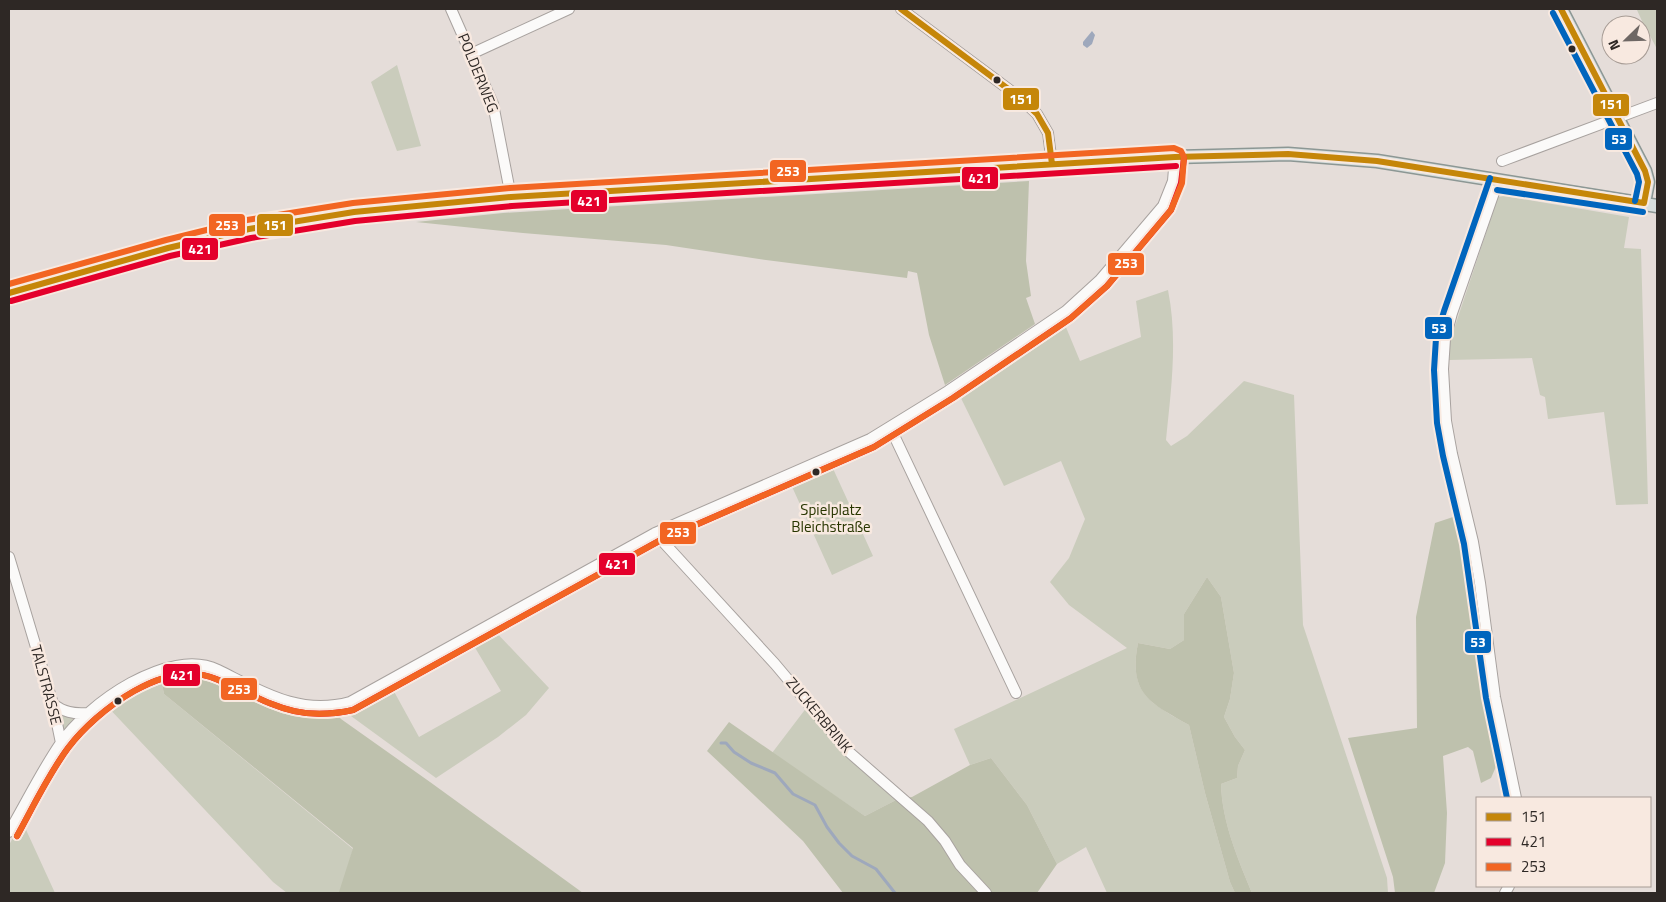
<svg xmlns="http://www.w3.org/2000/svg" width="1666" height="902" font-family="'Titillium Web',sans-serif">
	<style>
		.green { fill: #caccbc }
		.forest { fill: #bec1ad }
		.water { fill: #9ea8bc }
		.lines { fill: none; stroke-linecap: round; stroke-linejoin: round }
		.stream { stroke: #9ea8bc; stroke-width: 3 }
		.minor-casing { stroke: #a8a29f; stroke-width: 12 }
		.major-casing { stroke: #8c9794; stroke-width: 15 }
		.minor { stroke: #fbfaf9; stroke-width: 10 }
		.major { stroke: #d7dedd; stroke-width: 12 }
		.bus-1-casing { stroke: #f8e9e0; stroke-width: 10 }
		.bus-2-casing { stroke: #f8e9e0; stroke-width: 10 }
		.bus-3-casing { stroke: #f8e9e0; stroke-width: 10 }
		.bus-4-casing { stroke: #f8e9e0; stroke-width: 10 }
		.bus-1 { stroke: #c58609; stroke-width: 6 }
		.bus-2 { stroke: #e4002b; stroke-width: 6 }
		.bus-3 { stroke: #f26522; stroke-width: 6 }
		.bus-4 { stroke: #0065bd; stroke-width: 6 }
		.bus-dot { fill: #2e2825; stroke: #f8e9e0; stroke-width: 2 }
		.labels { text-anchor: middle; stroke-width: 5; stroke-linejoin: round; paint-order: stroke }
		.street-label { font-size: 15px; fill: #2e2825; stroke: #f8e9e0 }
		.park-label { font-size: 15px; fill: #283600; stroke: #f8e9e0 }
		.line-badge { stroke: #f8e9e0; stroke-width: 2 }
		.badge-label { font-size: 14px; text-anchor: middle; font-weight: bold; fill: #fff }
	</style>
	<rect width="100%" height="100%" fill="#e5ddd9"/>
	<path class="green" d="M 1640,9 L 1657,9 L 1657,49 L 1648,32 L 1647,32 L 1637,10 Z
		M 397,65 L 421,146 L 397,151 L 371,82 Z
		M 1504,196 L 1629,217 L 1624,248 L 1641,249 L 1648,504 L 1616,505 L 1604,412 L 1548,419 L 1545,397 L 1540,395 L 1532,358 L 1449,360 L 1450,341 L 1498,197 Z
		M 1168,290 C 1178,340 1171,390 1166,440 L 1171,446 L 1187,436 L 1244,381 L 1294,395 L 1303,625 L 1387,878 L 1388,893 L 1252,893 C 1238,859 1222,822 1221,784 L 1237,778 L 1238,766 L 1245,750 L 1235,737 L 1224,717 L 1230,699 L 1234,673 L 1221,597 L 1207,577 L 1184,614 L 1184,640 L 1170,649 L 1138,643 C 1128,693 1150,703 1189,725 L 1205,793 L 1230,882 L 1235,893 L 1107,893 L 1086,847 L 1057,864 L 1027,805 L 991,758 L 970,765 L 954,729 L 1127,648 L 1069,605 L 1050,582 L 1069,558 L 1085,519 L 1061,461 L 1004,486 L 957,390 L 1063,320 L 1080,361 L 1141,337 L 1136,301 Z
		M 830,462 L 873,556 L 832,575 L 789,480 Z
		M 493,629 L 549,688 L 526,715 L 498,737 L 436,778 L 351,716 L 348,708 L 361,703 L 391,686 L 419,737 L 501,691 L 471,641 Z
		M 160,674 L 164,694 L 353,849 L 340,893 L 287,893 L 273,882 L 105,704 L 145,680 Z
		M 807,707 L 853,762 L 898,799 L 865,816 L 772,753 Z
		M 59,713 L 77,719 L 63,736 Z
		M 22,821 L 55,893 L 9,893 L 9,845 Z"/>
	<path class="forest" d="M 1029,181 L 1026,261 L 1031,296 L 1026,298 L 1035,324 L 945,385 L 929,335 L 917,273 L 908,271 L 907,278 L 766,260 L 666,245 L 523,233 L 416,222 L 503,213 Z
		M 1459,515 L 1474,582 L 1490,714 L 1498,762 L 1491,778 L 1481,783 L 1473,751 L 1468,747 L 1443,756 L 1447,813 L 1445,863 L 1434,893 L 1395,893 L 1393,877 L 1348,738 L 1417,728 L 1416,617 L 1435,523 Z
		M 1207,577 L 1221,597 L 1234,673 L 1230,699 L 1224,717 L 1235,737 L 1245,750 L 1238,766 L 1237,778 L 1221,784 C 1222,822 1238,859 1252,893 L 1235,893 L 1230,882 L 1205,793 L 1189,725 C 1150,703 1128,694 1138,643 L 1170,649 L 1184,640 L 1184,614 Z
		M 186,668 L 217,673 L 259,696 L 297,709 L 332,709 L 341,719 L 430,782 L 583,893 L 340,893 L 339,892 L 353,848 L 164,694 L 160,674 Z
		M 729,722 L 865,816 L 898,799 L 912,797 L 970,765 L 991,758 L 1027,805 L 1057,864 L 1037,893 L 843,893 L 803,841 L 707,751 Z"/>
	<path class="water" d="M 1092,31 L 1095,35 L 1092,44 L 1087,48 L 1083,45 L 1083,42 Z"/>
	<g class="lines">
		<path class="stream" d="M 721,743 L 726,743 L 734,752 L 751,763 L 775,773 L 793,794 L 815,805 L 827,827 L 839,843 L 852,856 L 876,869 L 895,893"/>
		<defs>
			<path id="minor" d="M 451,9 L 493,104 L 511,197
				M 901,9 L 1019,97 L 1037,114 L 1048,133 L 1052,164
				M 471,54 L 569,9
				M 1502,161 L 1657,103
				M 1498,181 L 1452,313 L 1445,339 L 1443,369 L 1446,421 L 1452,454 L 1473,542 L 1480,583 L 1495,697 L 1516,798
				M 890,427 L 1016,693
				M 655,533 L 775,664 L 849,752 L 928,821 L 945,841 L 960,865 L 986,893
				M 9,557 L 53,704 L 61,743
				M 53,704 C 64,712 73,714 87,713
				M 9,832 C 26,803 41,772 60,744 C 87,704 169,646 218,670 C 261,691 299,716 350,702 L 655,533 L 870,439 L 948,391 L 1066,311 L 1100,280 L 1163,206 L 1173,181 L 1175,157
				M 1505,893 L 1509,886"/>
			<path id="major" d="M 1561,9 L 1645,171 L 1648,182 L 1644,203
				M 9,293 L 168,248 L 249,229 L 354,212 L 511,197 L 1175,157 L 1288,154 L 1377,161 L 1657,206"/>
		</defs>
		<use href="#minor" class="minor-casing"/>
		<use href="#major" class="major-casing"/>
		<use href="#minor" class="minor"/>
		<use href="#major" class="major"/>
		<defs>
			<path id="bus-1" d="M 901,9 L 1019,97 L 1037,114 L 1048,133 L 1052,164
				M 1561,9 L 1645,171 L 1648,182 L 1644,203
				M 9,293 L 168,248 L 249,229 L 354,212 L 511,197 L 1175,157 L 1288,154 L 1377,161 L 1644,203"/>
			<path id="bus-2" d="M 11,301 L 170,256 L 251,238 L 355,221 L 512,206 L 1176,166
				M 17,836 C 33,807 48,775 68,748 C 97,710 166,657 216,679 C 269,701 292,723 353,710 L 659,541 L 874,447 L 953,398 L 1071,318 L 1107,286 L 1171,210 L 1181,183 L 1184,158"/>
			<path id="bus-3" d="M 9,284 L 166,240 L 247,220 L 353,203 L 510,188 L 1174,148 L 1181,151 L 1184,157 L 1182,183 L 1171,210 L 1107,286 L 1071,318 L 953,398 L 874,447 L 659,541 L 353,710 C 292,723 269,701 216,679 C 166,657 97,710 68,748 C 48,775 33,807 17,836"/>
			<path id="bus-4" d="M 1553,13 L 1637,174 L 1639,182 L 1635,201
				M 1490,178 L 1444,311 L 1436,338 L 1434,370 L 1437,423 L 1443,456 L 1464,544 L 1486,698 L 1507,798
				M 1497,190 L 1643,212"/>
		</defs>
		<use href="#bus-1" class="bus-1-casing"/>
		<use href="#bus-2" class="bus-2-casing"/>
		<use href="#bus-3" class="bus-3-casing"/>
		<use href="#bus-4" class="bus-4-casing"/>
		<use href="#bus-1" class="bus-1"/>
		<use href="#bus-2" class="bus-2"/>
		<use href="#bus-3" class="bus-3"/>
		<use href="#bus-4" class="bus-4"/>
	</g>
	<g class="bus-dot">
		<circle cx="1572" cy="49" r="4.5"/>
		<circle cx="997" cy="80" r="4.5"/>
		<circle cx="816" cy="472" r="4.5"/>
		<circle cx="118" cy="701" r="4.5"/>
	</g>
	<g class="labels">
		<g class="street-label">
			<text transform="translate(478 73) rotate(68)" y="5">POLDERWEG</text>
			<text transform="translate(46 685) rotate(75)" y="5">TALSTRASSE</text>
			<text transform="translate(819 715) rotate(50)" y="5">ZUCKERBRINK</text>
		</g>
		<g class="park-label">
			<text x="831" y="515">Spielplatz<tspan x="831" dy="17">Bleichstraße</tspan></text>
		</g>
	</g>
	<g class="line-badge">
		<rect x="1002" y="87" width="38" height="24" rx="5" fill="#c58609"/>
		<rect x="1592" y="93" width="38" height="24" rx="5" fill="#c58609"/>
		<rect x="1604" y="127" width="29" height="24" rx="5" fill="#0065bd"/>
		<rect x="769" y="159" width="38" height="24" rx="5" fill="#f26522"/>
		<rect x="961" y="166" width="38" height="24" rx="5" fill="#e4002b"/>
		<rect x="570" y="189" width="38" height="24" rx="5" fill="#e4002b"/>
		<rect x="256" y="213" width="38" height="24" rx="5" fill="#c58609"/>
		<rect x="208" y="213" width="38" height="24" rx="5" fill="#f26522"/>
		<rect x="181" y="237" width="38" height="24" rx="5" fill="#e4002b"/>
		<rect x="1107" y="252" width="38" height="24" rx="5" fill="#f26522"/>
		<rect x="1424" y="316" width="29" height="24" rx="5" fill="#0065bd"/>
		<rect x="659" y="521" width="38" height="24" rx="5" fill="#f26522"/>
		<rect x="598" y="552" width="38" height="24" rx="5" fill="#e4002b"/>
		<rect x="1464" y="630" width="28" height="24" rx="5" fill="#0065bd"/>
		<rect x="162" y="663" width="39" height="24" rx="5" fill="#e4002b"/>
		<rect x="220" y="677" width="38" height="24" rx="5" fill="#f26522"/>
	</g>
	<g class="badge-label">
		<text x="1021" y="104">151</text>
		<text x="1611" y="109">151</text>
		<text x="1619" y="144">53</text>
		<text x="788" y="176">253</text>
		<text x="980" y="183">421</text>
		<text x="589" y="206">421</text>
		<text x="275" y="230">151</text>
		<text x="227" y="230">253</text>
		<text x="200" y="254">421</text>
		<text x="1126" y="268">253</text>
		<text x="1439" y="333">53</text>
		<text x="678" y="537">253</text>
		<text x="617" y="569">421</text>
		<text x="1478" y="647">53</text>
		<text x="182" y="680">421</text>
		<text x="239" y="694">253</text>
	</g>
	<rect width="1666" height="902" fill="none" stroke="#2e2825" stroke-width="20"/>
	<rect x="1476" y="797" width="175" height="90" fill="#f8e9e0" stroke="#a79c95"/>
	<rect x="1486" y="813" width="25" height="8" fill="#c58609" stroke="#a79c95"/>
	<text x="1521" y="822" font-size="15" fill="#2e2825">151</text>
	<rect x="1486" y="838" width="25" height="8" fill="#e4002b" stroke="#a79c95"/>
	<text x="1521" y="847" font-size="15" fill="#2e2825">421</text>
	<rect x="1486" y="863" width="25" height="8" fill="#f26522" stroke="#a79c95"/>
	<text x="1521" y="872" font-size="15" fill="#2e2825">253</text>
	<g transform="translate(1626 40) rotate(247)"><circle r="24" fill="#f8e9e0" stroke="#a79c95"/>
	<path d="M0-4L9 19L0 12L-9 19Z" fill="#6e6764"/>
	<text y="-8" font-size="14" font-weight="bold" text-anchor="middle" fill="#2e2825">N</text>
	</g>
</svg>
